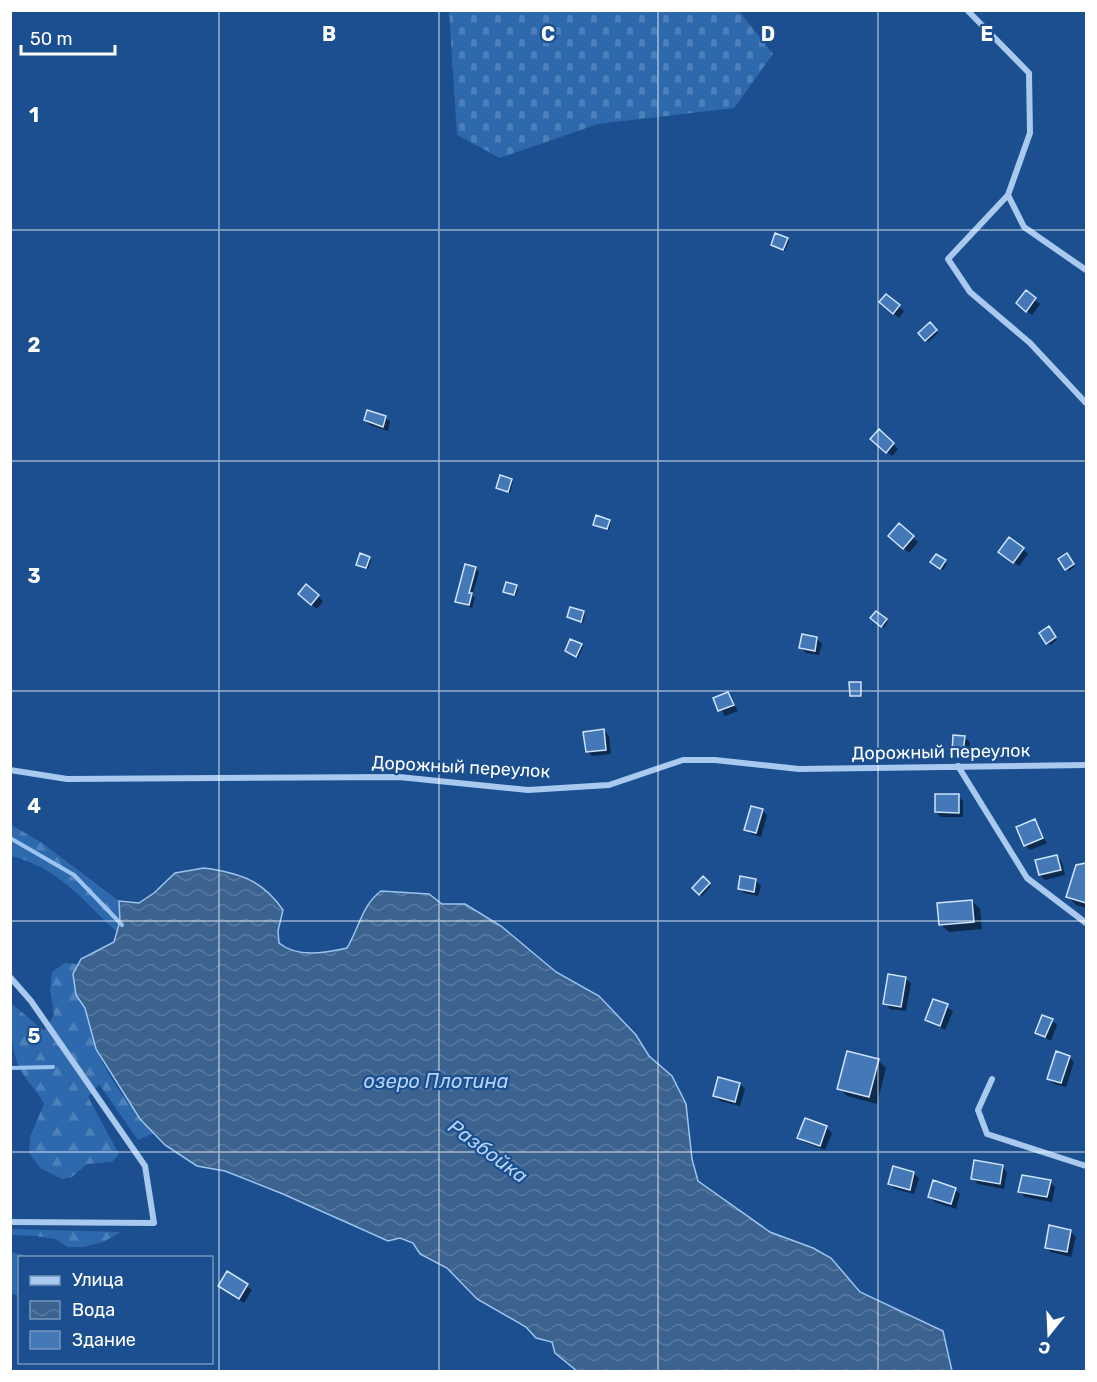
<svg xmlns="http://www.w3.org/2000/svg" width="1097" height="1382" font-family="Rubik,sans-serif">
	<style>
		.forest { fill: url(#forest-firs) }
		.cemetery { fill: url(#cemetery-stones) }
		.water { fill: url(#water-waves); stroke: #9cc4f0; stroke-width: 1.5 }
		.shadow { fill: #0007 }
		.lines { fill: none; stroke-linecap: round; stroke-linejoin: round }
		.stream { stroke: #9cc4f0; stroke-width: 4 }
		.building { fill: #4478b7; stroke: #cfe3fa; stroke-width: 1.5 }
		.street { stroke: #a9c9ee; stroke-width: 6 }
		.grid { fill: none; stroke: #fff; stroke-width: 1.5; stroke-opacity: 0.55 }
		.labels { text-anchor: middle; stroke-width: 4.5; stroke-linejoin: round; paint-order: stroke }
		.street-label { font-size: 18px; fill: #fff; stroke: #1b4f8f }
		.water-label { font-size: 20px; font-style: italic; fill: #b5d3f5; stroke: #1b4f8f }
		.grid-label { font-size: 20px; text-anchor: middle; font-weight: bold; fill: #fff; stroke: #1b4f8f; stroke-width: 4.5; stroke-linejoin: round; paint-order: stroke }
	</style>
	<defs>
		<pattern id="forest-firs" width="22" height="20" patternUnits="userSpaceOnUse" patternTransform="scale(1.5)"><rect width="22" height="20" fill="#2e69ad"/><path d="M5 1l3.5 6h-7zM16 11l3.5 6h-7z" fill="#4d80b9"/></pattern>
		<pattern id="cemetery-stones" width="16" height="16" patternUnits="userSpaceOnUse" patternTransform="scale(1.5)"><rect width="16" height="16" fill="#2e69ad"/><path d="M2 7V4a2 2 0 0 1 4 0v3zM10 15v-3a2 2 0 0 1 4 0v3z" fill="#4d80b9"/></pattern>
		<pattern id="water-waves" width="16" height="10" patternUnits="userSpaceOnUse" patternTransform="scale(1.5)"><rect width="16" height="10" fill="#3c6290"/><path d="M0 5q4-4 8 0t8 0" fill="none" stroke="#597aa1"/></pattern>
	</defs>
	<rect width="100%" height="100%" fill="#1b4f8f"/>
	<path class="forest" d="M 10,824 L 42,843 L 119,901 L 120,921 L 117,932 C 81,899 59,868 11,856 Z
		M 65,963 L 78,964 C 69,981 77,992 85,1008 C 91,1020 91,1035 96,1048 C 108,1078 132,1110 154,1133 L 138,1140 L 99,1084 L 88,1097 L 119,1154 L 112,1162 L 87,1164 L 72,1177 L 62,1179 L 40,1168 L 29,1153 L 30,1137 L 44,1104 C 39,1093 31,1086 25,1077 C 9,1053 11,1029 11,1003 L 44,1031 L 54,1015 L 50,990 L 52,972 Z
		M 10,1229 L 11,1229 L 121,1232 L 103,1242 L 83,1247 L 68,1247 L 55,1239 L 36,1236 L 11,1235 Z
		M 11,1252 L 31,1257 L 20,1258 L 19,1300 L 17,1295 L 11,1293 Z"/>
	<path class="cemetery" d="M 449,11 L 739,11 L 773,54 L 734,108 L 598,124 L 500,158 L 457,135 Z"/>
	<path class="water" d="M 204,868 C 240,873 262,880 283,910 L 278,931 L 279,943 C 297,958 325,953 347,948 C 359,928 362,905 381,891 L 429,894 L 442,904 L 465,904 L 501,926 L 556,972 L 599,996 L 636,1035 L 649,1056 L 672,1076 L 686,1104 L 692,1159 L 698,1181 L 770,1232 L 813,1248 L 831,1258 L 860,1292 L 943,1331 L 952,1371 L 577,1371 L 555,1353 L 552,1342 L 536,1338 L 526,1327 L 477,1299 L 447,1268 L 420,1254 L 413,1243 L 400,1238 L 388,1241 L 283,1194 L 225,1171 L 197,1166 L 165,1145 L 140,1119 L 96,1049 L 85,1008 L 76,995 L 73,974 L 81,959 L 114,942 L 120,921 L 119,901 L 139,903 L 154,893 L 175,873 Z"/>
	<path class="shadow" d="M 787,239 L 789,241 L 785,251 L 772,245 Z
		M 1026,292 L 1040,304 L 1032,315 L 1023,308 Z
		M 887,296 L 904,311 L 899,318 L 886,307 Z
		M 930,324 L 938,333 L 928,342 L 920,333 Z
		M 385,417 L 390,422 L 388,431 L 370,425 L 365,420 Z
		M 877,444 L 893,444 L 898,449 L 892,456 Z
		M 511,480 L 513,482 L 510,493 L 497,487 Z
		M 609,521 L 611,523 L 609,530 L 594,524 Z
		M 913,537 L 918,542 L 909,553 L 895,541 Z
		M 1023,549 L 1028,554 L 1019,566 L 1005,557 Z
		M 936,556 L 947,563 L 943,570 L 934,564 Z
		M 1069,557 L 1075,566 L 1069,571 L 1060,559 Z
		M 369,558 L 371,560 L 368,569 L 357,564 Z
		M 476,568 L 479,572 L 472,596 L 475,598 L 472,608 L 456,601 Z
		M 516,586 L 518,588 L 516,596 L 505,592 Z
		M 318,596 L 323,601 L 317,609 L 305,599 Z
		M 583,613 L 585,615 L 583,623 L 568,617 Z
		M 876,613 L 888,622 L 884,628 L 874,620 Z
		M 1050,630 L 1057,640 L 1050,645 L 1048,643 Z
		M 817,639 L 822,644 L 819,655 L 806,653 L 801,648 Z
		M 581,645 L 583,647 L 578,658 L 566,651 Z
		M 860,684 L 863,697 L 853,697 L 851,695 Z
		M 728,694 L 738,711 L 725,716 L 715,699 Z
		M 604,731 L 609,736 L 611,754 L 592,756 L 587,751 Z
		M 964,737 L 970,742 L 968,758 L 958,757 L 953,752 Z
		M 958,796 L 963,801 L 963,817 L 941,817 L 936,812 Z
		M 762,810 L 767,815 L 761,837 L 751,834 L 746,829 Z
		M 1034,821 L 1047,843 L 1030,850 L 1025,845 Z
		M 1057,856 L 1062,862 L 1065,875 L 1045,880 L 1040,875 Z
		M 1086,864 L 1086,908 L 1076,905 L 1068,897 L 1077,866 Z
		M 703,878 L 711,886 L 702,896 L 694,888 Z
		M 756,881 L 761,886 L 758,896 L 744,893 L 739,888 Z
		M 972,901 L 980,909 L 982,929 L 949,932 L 940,924 Z
		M 905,978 L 911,983 L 906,1011 L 890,1009 L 885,1003 Z
		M 933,1000 L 953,1011 L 945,1030 L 926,1019 Z
		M 1052,1020 L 1057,1025 L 1051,1041 L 1037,1033 Z
		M 1069,1057 L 1074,1062 L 1066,1087 L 1054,1084 L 1049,1079 Z
		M 878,1060 L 886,1068 L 877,1104 L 847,1096 L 839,1088 Z
		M 740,1084 L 745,1089 L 740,1106 L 720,1101 L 715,1096 Z
		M 806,1120 L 827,1128 L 832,1133 L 825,1150 L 804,1142 L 799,1137 Z
		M 1002,1167 L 1007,1172 L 1004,1189 L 978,1184 L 973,1179 Z
		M 913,1173 L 919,1178 L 914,1194 L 895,1189 L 890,1184 Z
		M 1050,1182 L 1055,1187 L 1052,1202 L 1025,1197 L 1020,1192 Z
		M 955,1189 L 960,1194 L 956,1209 L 935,1202 L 930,1197 Z
		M 1071,1232 L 1076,1237 L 1071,1257 L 1051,1252 L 1046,1247 Z
		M 228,1273 L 252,1290 L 244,1303 L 220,1286 Z"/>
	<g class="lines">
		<path class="stream" d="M 10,838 L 74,875 L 122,925
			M 10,1068 L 53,1067"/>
	</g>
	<path class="building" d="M 775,233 L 788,238 L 783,250 L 771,245 Z
		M 1026,290 L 1036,298 L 1026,312 L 1016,303 Z
		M 886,294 L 900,305 L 893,314 L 879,302 Z
		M 930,322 L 937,330 L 925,341 L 918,333 Z
		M 367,410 L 386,416 L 383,427 L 364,420 Z
		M 879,429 L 894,443 L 886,453 L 870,439 Z
		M 500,475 L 512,479 L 508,492 L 496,488 Z
		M 596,515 L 610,520 L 607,529 L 593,525 Z
		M 899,523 L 914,536 L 903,549 L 888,536 Z
		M 1009,537 L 1024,548 L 1013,563 L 998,552 Z
		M 360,553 L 370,557 L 366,568 L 356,565 Z
		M 1067,553 L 1074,564 L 1065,570 L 1058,559 Z
		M 936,554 L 946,560 L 940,569 L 930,562 Z
		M 465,564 L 476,567 L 469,593 L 472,593 L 469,605 L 455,602 Z
		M 506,582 L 517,585 L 514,595 L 503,592 Z
		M 306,584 L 319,595 L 311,605 L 298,594 Z
		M 570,607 L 584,611 L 581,622 L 567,617 Z
		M 876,611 L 887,619 L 881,627 L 870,618 Z
		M 1049,626 L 1056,637 L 1046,644 L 1039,633 Z
		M 802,634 L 817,637 L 815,651 L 799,648 Z
		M 570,639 L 582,644 L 576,657 L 565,651 Z
		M 849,682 L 861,682 L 861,696 L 850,696 Z
		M 728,692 L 734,705 L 718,711 L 713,698 Z
		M 604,729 L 606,750 L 586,752 L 583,732 Z
		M 953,735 L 965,736 L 963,753 L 952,752 Z
		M 935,794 L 959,794 L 959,813 L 935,812 Z
		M 751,806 L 763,809 L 756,833 L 744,830 Z
		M 1035,819 L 1043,838 L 1024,846 L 1016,827 Z
		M 1057,855 L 1061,870 L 1039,875 L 1035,860 Z
		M 1086,863 L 1086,903 L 1066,897 L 1076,865 Z
		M 703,876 L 710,883 L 699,895 L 692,888 Z
		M 740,876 L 756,879 L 754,892 L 738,889 Z
		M 972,900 L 974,922 L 939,925 L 937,903 Z
		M 888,974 L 906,977 L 901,1007 L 883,1004 Z
		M 933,999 L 948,1004 L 940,1026 L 925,1020 Z
		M 1042,1015 L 1053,1019 L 1045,1037 L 1035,1033 Z
		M 847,1051 L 879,1059 L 869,1097 L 837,1089 Z
		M 1056,1051 L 1070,1056 L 1061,1083 L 1047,1079 Z
		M 718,1077 L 740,1083 L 735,1102 L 713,1096 Z
		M 805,1118 L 827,1126 L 820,1146 L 797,1138 Z
		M 974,1160 L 1003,1165 L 1000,1184 L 971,1179 Z
		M 893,1166 L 914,1172 L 910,1190 L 888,1184 Z
		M 1022,1175 L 1051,1180 L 1047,1197 L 1018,1192 Z
		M 933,1180 L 956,1188 L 951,1204 L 928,1197 Z
		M 1049,1225 L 1071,1230 L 1067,1252 L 1045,1248 Z
		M 227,1271 L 248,1284 L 239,1299 L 218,1286 Z"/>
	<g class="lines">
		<path class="street" d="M 967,10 L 1029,73 L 1030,133 L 1008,195 L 948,259 L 970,292 L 1030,343 L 1086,403
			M 1008,195 L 1024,227 L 1086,270
			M 958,766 L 1027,878 L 1086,923
			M 10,770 L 67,779 L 399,777 L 528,790 L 609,785 L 683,760 L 715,760 L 799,769 L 1086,765
			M 10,977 L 31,1001 L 145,1166 L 154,1223 L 10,1222
			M 992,1079 L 978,1110 L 987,1134 L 1086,1166"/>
	</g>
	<path class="grid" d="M 219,10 L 219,1372M 439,10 L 439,1372M 658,10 L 658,1372M 878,10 L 878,1372M 10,230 L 1086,230M 10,461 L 1086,461M 10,691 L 1086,691M 10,921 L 1086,921M 10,1152 L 1086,1152"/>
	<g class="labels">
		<g class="street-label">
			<text transform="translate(941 752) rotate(-1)" y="6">Дорожный переулок</text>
			<text transform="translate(461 767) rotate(3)" y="6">Дорожный переулок</text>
		</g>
		<g class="water-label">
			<text x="436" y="1088">озеро Плотина</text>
			<text transform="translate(488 1151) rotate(36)" y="7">Разбойка</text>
		</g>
	</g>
	<g class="grid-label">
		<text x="329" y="41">B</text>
		<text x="548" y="41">C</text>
		<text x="768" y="41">D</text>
		<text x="987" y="41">E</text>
		<text x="34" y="122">1</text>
		<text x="34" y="352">2</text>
		<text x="34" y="583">3</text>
		<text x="34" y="813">4</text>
		<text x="34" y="1043">5</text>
	</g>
	<rect width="1097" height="1382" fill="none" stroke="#ffffff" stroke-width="24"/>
	<rect x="18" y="1256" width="195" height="108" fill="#1b4f8f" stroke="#7695bc" stroke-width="1.5"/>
	<rect x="30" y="1276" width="30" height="9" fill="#a9c9ee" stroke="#7695bc" stroke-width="1.5"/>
	<text x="72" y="1286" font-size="18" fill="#ffffff">Улица</text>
	<rect x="30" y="1301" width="30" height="18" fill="url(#water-waves)" stroke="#7695bc" stroke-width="1.5"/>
	<text x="72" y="1316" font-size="18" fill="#ffffff">Вода</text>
	<rect x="30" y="1331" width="30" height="18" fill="#4478b7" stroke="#7695bc" stroke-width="1.5"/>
	<text x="72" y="1346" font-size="18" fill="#ffffff">Здание</text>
	<g transform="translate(1049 1334) rotate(198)" stroke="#1b4f8f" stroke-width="4.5" paint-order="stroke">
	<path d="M0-4.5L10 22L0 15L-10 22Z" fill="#ffffff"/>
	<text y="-9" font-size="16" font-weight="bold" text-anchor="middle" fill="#ffffff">С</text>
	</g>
	<path d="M21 45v9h94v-9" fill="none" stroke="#ffffff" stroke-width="3"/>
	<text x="30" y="45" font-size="18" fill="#ffffff" stroke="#1b4f8f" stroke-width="4.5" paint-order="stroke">50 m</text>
</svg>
